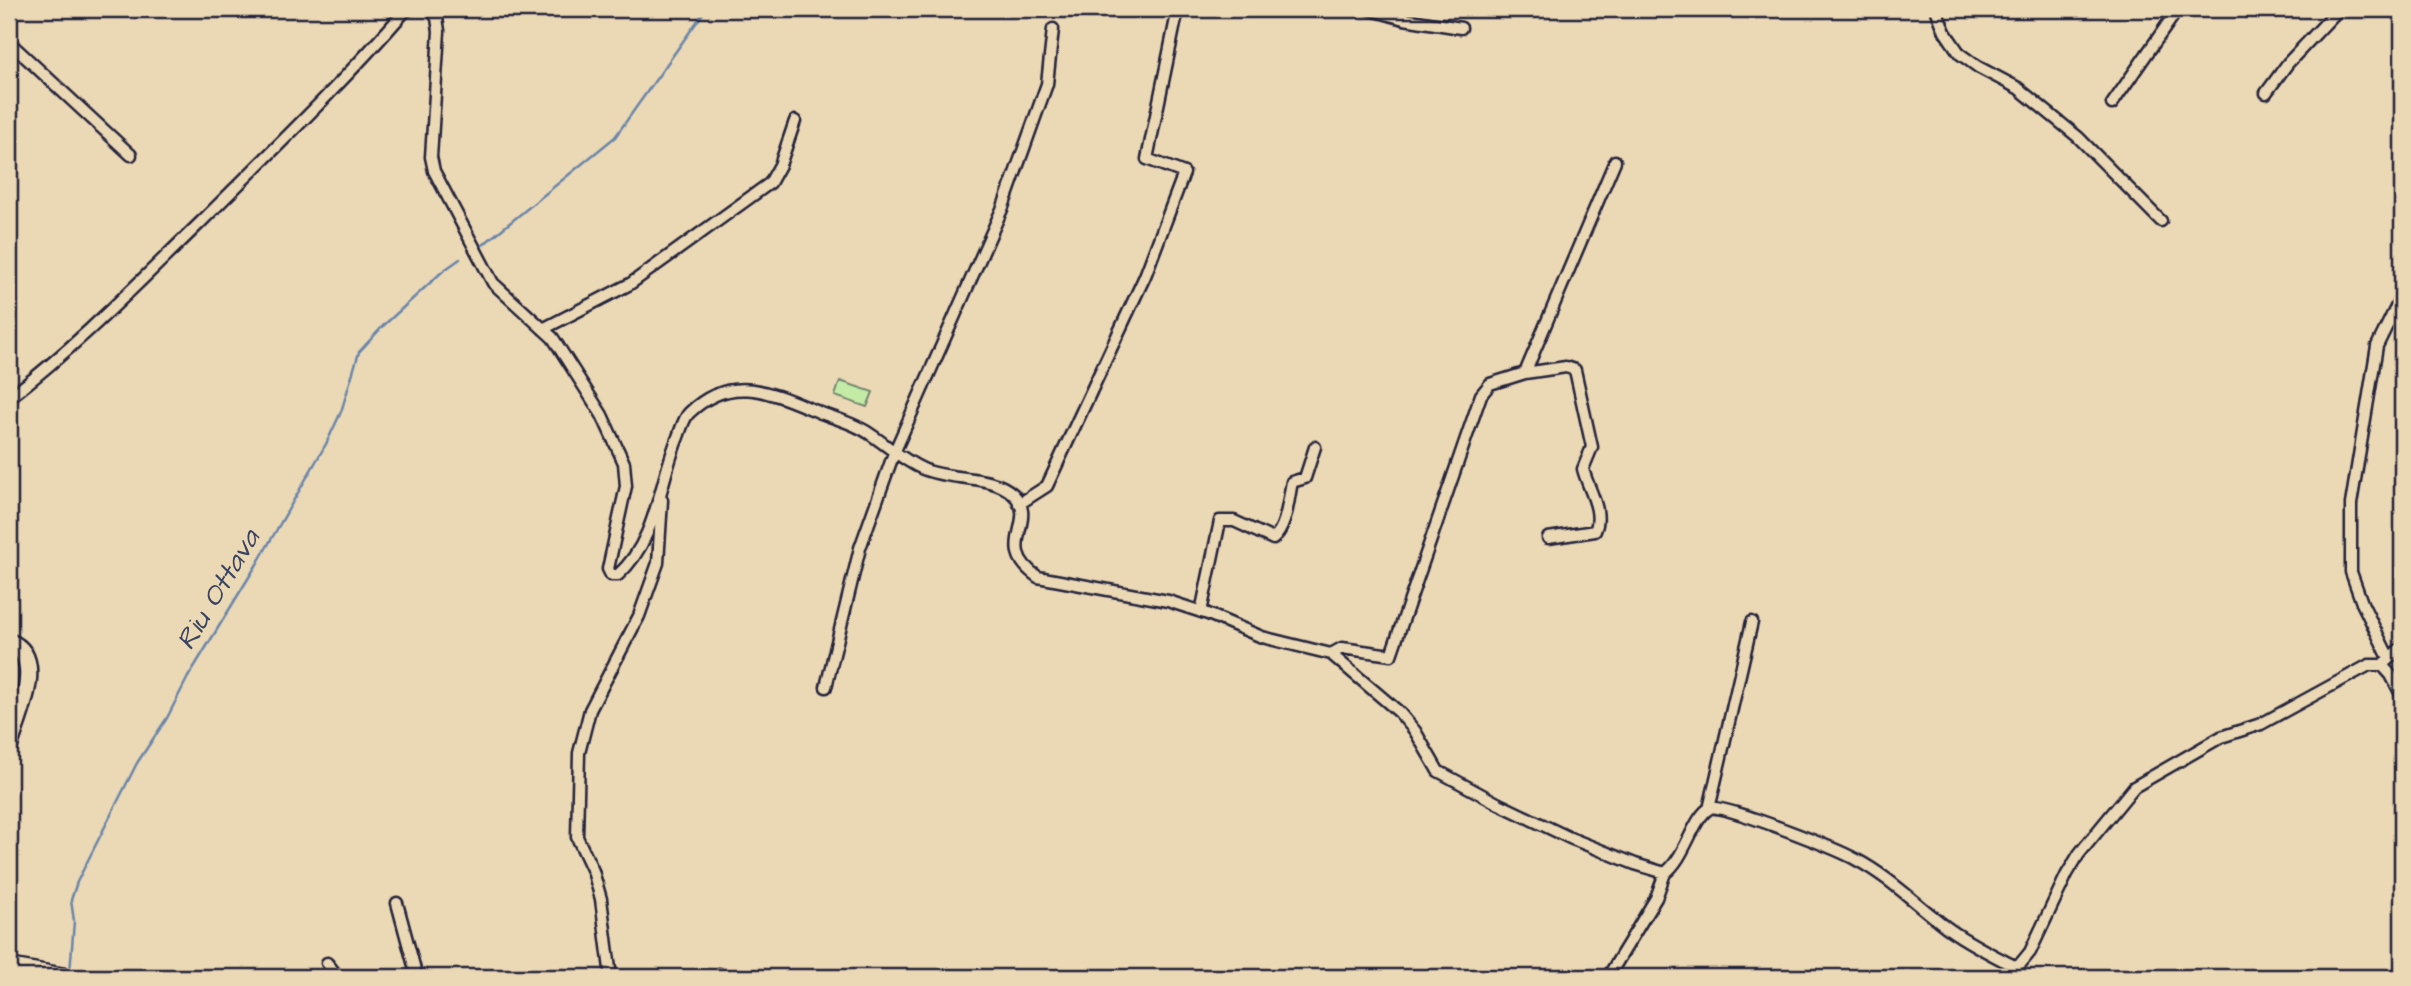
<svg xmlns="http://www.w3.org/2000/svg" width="2411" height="986" font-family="'Architects Daughter',sans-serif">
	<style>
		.green { fill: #c3eba6; stroke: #728670; stroke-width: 2 }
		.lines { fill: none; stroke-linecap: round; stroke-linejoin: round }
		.stream { stroke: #6986ab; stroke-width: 2.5 }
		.street-casing { stroke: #22223b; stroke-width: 15 }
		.primary-casing { stroke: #22223b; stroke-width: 21 }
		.street { stroke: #ebd8b5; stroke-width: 10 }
		.primary { stroke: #ebd8b5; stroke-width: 16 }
		.labels { text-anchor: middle; stroke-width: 7; stroke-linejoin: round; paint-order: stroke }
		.water-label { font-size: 28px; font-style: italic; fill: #3a4360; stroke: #ebd8b5 }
	</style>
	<rect width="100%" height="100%" fill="#ebd8b5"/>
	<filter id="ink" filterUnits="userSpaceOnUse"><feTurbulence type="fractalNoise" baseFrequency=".0143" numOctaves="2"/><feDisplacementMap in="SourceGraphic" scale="14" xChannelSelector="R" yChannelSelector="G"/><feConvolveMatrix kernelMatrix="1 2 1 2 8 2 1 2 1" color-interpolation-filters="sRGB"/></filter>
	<g filter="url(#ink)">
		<path class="green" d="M 840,381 L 873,392 L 867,407 L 835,396 Z"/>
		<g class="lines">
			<path class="stream" d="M 479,248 L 615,137 L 706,9
				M 70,973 L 74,921 L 71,900 L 77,882 L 137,763 L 167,718 L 188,677 L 257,564 L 326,444 L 341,412 L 359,352 L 383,326 L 443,271 L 460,259"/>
			<defs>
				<path id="street" d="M 430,9 L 437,18 L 439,31 L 431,157 L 434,171 L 493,283 L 553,338 L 602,415 L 624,463 L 626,486 L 608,569 L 611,575 L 618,575 C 657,540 659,483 678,437 C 681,429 684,418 689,413 C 732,371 774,394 821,413 C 837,419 856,424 870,434 C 888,446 903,460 923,469 C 950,481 992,474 1013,494 C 1041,521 992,546 1038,577 L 1168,601 L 1208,614 L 1262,637 L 1331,654 L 1399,712 L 1415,731 L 1438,771 L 1499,804 L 1570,838 L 1635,864 L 1665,873 C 1685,859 1693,817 1710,808 C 1722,803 1839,850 1855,859 C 1888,876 1916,904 1945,926 C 1966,942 1991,954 2014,966 L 2021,963 L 2030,952 L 2067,874 L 2079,854 L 2134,787 L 2221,737 L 2261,724 L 2369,665 L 2382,665 L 2391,675 L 2402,696
					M 1368,9 L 1404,19 L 1461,28
					M 1936,9 L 1945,32 L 1960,54 L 1978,67 L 2018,88 L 2078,137 L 2161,221
					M 9,42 L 131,155
					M 2266,93 L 2288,63 L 2339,9
					M 2112,104 L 2178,9
					M 543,329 L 630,284 L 770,183 L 780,165 L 795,121
					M 1525,373 L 1566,367 L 1575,370 L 1592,447 L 1583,469 C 1588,489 1604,511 1595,531 L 1548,538
					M 9,398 C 78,345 138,283 201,222 C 270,153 341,85 405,11 L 410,9
					M 1019,504 L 1047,486 L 1145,276 L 1184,173 L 1147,159 L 1178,9
					M 1201,612 L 1220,521 L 1234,521 L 1273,539 C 1287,527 1288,500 1292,482 L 1305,478 L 1315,447
					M 1331,654 L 1342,648 L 1391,655 L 1481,395 L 1490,384 L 1525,373 L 1615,161
					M 2389,658 L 2362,603 L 2351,572 L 2351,504 L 2377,346 L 2402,295
					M 2385,662 L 2402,647
					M 826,687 L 860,548 L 894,453 L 1003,207 L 1047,84 L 1053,29
					M 1709,809 L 1752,622
					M 397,903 L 417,977
					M 327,963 L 338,977
					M 611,977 L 601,899 L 593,871 L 577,837 L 579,753 L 590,710 L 639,616 L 658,563 L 662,500
					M 714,977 L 719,974 L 724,977
					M 1608,977 L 1656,898 L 1665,873"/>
				<path id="primary" d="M 9,642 C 48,657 17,718 9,746
					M 9,967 L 65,977"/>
			</defs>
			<use href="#street" class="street-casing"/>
			<use href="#primary" class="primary-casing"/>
			<use href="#street" class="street"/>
			<use href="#primary" class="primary"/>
		</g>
	</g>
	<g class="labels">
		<g class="water-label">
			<text transform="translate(217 589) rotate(-59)" y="10">Riu Ottava</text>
		</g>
	</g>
	<rect width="2411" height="986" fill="none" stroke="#ebd8b5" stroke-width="35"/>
	<rect x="18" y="18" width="2376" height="951" fill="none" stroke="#22223b" stroke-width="2.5" filter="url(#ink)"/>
</svg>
